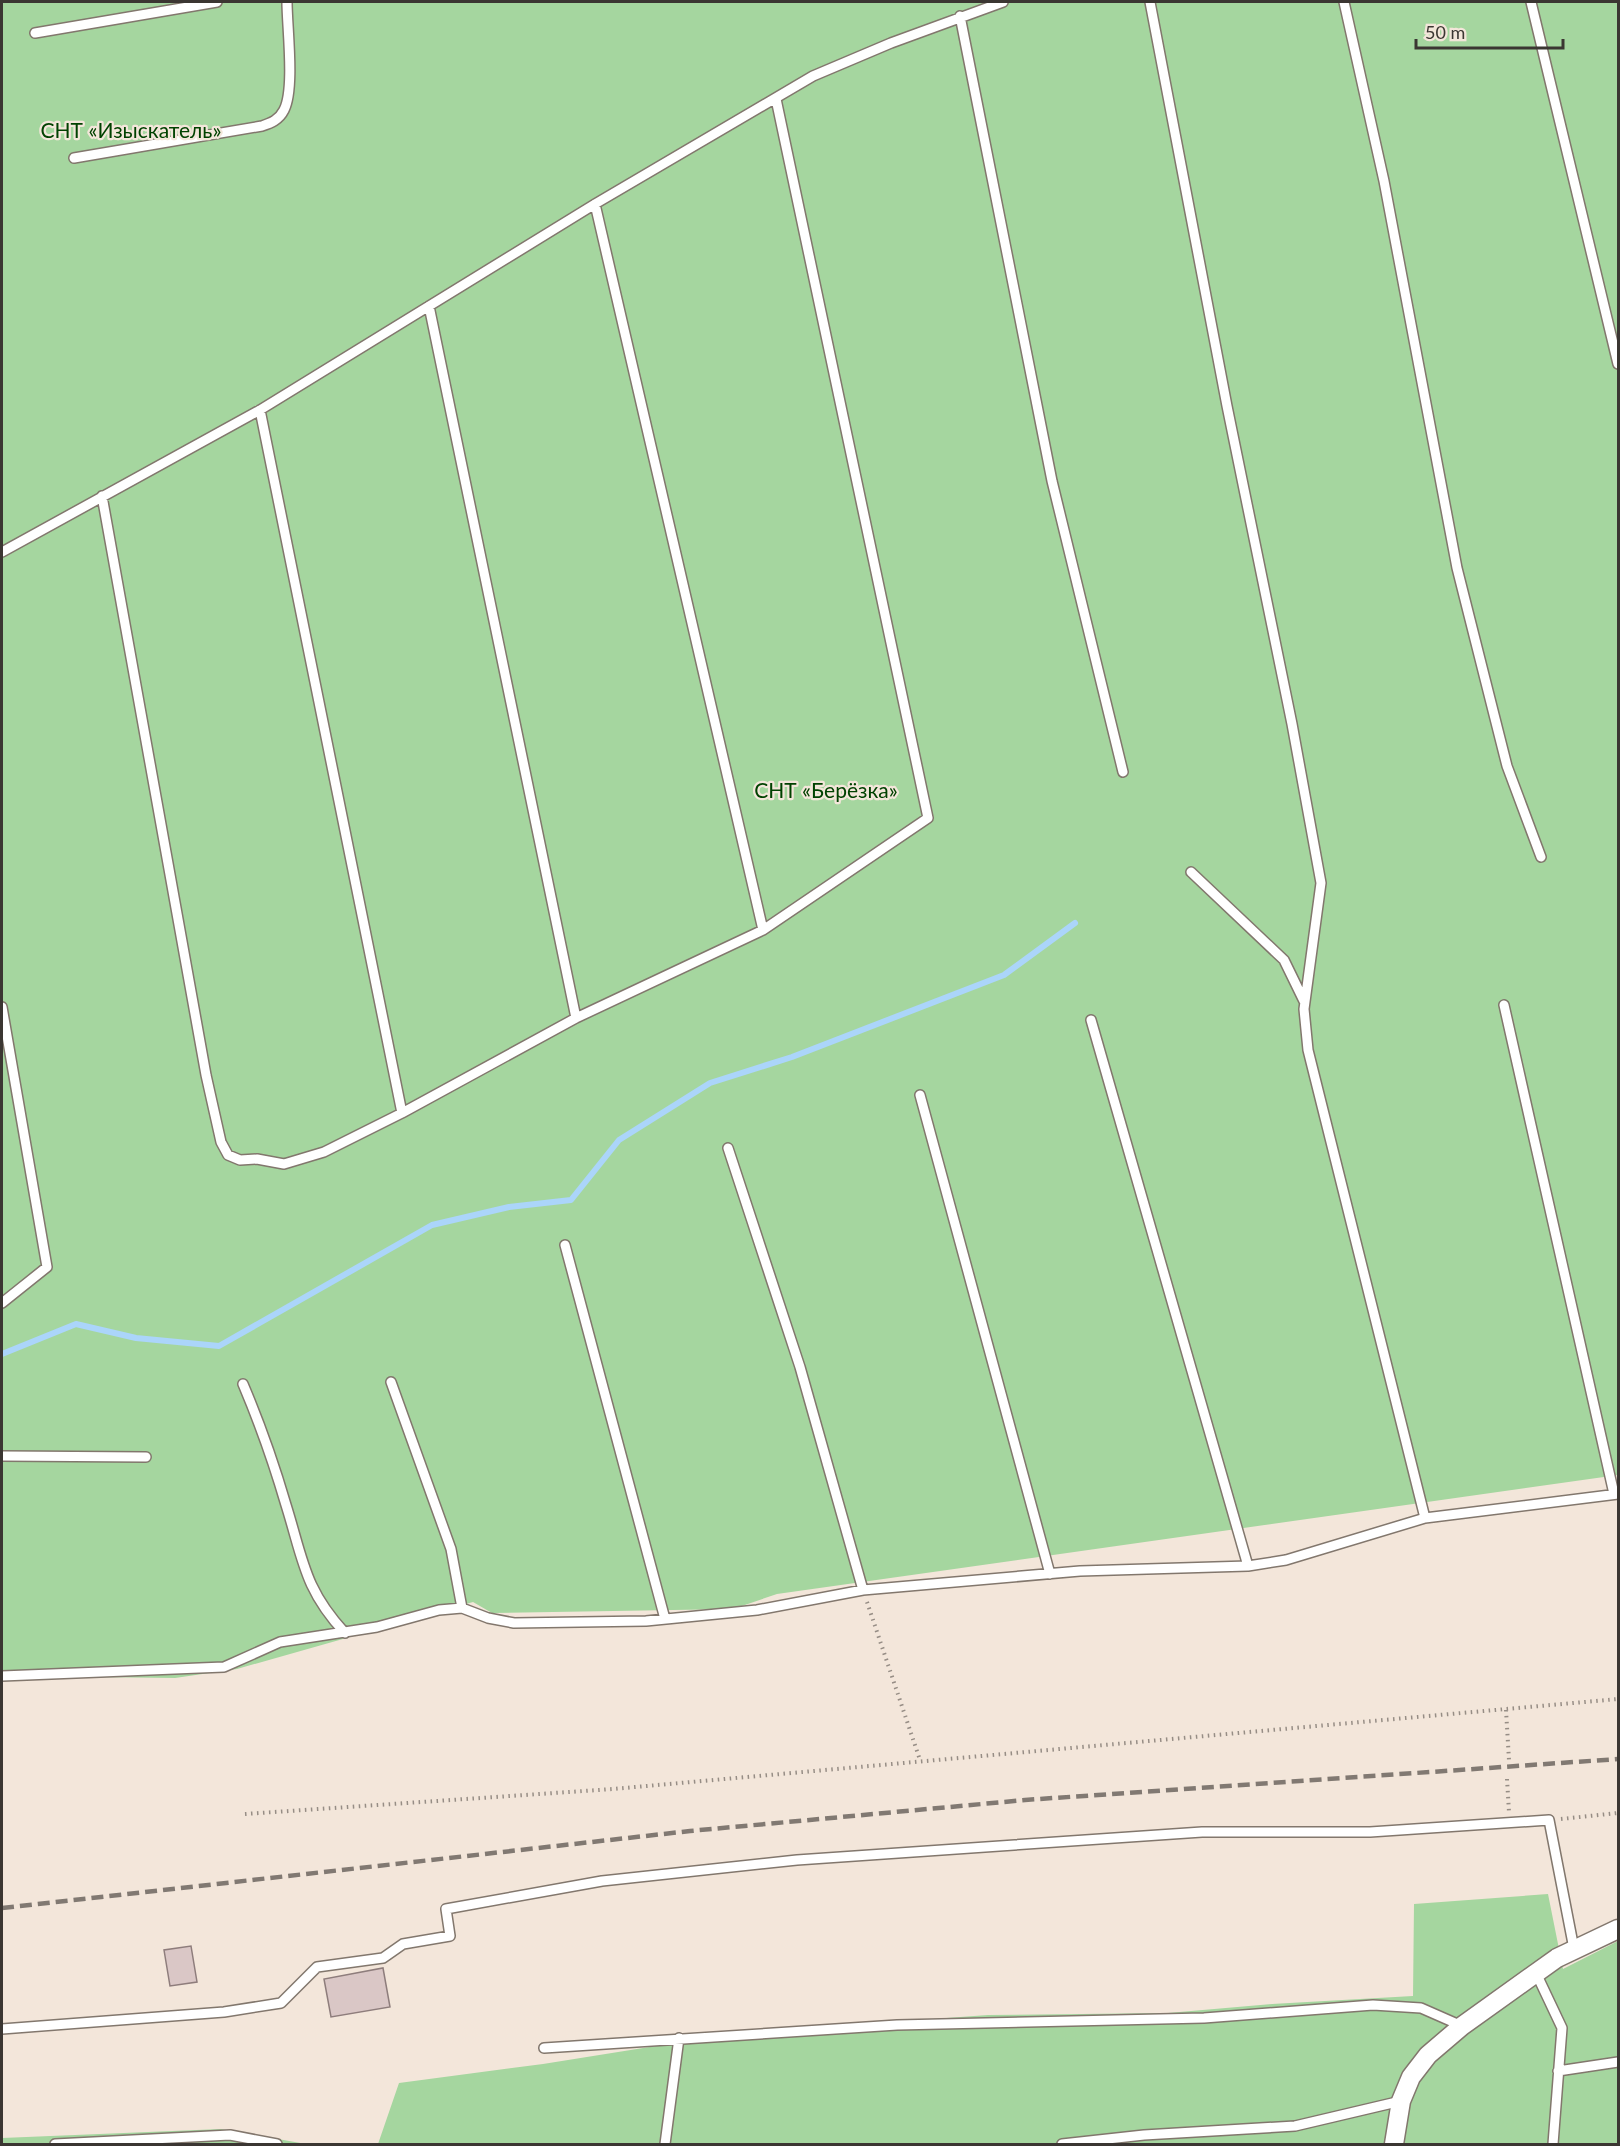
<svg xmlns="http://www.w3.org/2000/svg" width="1620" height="2146" font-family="Lato,sans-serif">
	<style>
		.green { fill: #a5d69f }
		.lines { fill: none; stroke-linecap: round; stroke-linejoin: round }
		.stream { stroke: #abd5fa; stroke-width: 6 }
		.building { fill: #dac7c6; stroke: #8e7d7c; stroke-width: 1.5 }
		.service-casing { stroke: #82776d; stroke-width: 12 }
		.minor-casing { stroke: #82776d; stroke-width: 21 }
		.path { stroke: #968d85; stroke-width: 4; stroke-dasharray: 1.5 4.5; stroke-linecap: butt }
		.service { stroke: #fff; stroke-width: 9 }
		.minor { stroke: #fff; stroke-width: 18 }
		.rail { stroke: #817972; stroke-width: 4.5; stroke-dasharray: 12 6; stroke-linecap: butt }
		.labels { text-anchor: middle; stroke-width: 4.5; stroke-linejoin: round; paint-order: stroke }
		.park-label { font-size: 21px; fill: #004200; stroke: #f3e6da }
	</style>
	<rect width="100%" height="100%" fill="#f3e6da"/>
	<path class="green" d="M 2,2 L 1618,2 L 1618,1475 L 777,1594 L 733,1609 L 492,1613 L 473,1602 L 237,1669 L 175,1678 L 2,1676 Z
		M 1548,1894 L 1563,1969 L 1618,1941 L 1618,2144 L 378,2144 L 399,2083 L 543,2064 L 737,2033 L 988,2015 L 1168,2013 L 1272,2004 L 1413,1996 L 1414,1904 Z
		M 221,2129 L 306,2144 L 2,2144 L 2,2138 Z"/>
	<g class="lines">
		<path class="stream" d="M 2,1354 L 76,1324 L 136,1338 L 219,1346 L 432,1225 L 509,1207 L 571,1200 L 619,1140 L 710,1083 L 792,1057 L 1004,975 L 1075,923"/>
	</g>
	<path class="building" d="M 191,1946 L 197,1982 L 170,1986 L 164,1950 Z
		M 383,1968 L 390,2007 L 331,2017 L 324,1979 Z"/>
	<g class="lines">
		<defs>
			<path id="service" d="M 1150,2 L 1227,406 L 1292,724 L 1321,883 L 1304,1009 L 1308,1050 L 1425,1518
				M 1344,2 L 1384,181 L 1457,568 L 1507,766 L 1541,857
				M 1531,2 L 1618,364
				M 960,16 L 1052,481 L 1123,772
				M 35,33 L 217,2
				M 74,158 L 262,126 C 271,123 279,120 284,110 C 295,89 287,27 287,2
				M 595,204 L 763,930
				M 429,306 L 576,1018
				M 260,410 L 402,1113
				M 102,496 L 206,1075 L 221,1142 L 228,1155 L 240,1160 L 257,1159 L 284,1164 L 324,1152 L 402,1113 L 576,1018 L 763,930 L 928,818 L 776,99
				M 2,552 L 260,410 L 595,204 L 813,76 L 891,43 L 1003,2
				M 1191,872 L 1284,960 L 1304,1001
				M 1504,1005 L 1614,1494
				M 2,1007 L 47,1267 L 2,1303
				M 1091,1020 L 1248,1566
				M 920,1095 L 1050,1574
				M 728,1148 L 800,1367 L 863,1590
				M 565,1245 L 665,1619
				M 391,1382 L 451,1549 L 462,1608
				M 243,1384 C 260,1424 274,1464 286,1505 C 303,1559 304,1589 345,1633
				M 2,1456 L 146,1457
				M 2,1676 L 224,1667 L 280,1642 L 377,1627 L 439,1610 L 462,1608 L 488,1618 L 514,1623 L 646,1621 L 757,1610 L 863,1590 L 1080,1571 L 1248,1566 L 1286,1560 L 1425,1518 L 1618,1494
				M 1536,1973 L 1562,2028 L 1553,2144
				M 2,2029 L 224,2012 L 281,2003 L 317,1967 L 383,1958 L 403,1944 L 450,1936 L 446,1909 L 602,1881 L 797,1860 L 1202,1832 L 1370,1832 L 1549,1820 L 1574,1949
				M 544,2048 L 897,2025 L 1204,2018 L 1373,2005 L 1421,2008 L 1462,2026
				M 1558,2071 L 1618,2062
				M 55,2144 L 230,2135 L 277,2144
				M 665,2144 L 679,2038
				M 1062,2144 L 1144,2135 L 1295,2126 L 1401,2101"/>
			<path id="minor" d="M 1394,2144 L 1401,2101 L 1411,2077 L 1428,2055 L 1462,2026 L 1557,1958 L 1618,1929"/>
		</defs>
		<use href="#service" class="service-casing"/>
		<use href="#minor" class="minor-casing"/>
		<path class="path" d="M 867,1602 L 920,1760
			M 1506,1710 L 1509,1760
			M 1507,1779 L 1509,1812
			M 245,1814 L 613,1789 L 1618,1699
			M 1561,1819 L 1618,1813"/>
		<use href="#service" class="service"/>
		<use href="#minor" class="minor"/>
		<path class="rail" d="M 2,1908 L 690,1831 L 1025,1800 L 1618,1759"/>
	</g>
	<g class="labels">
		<g class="park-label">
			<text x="131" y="138">СНТ «Изыскатель»</text>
			<text x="826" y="798">СНТ «Берёзка»</text>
		</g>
	</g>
	<rect width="1620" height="2146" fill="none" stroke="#3b3632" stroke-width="6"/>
	<path d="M1416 39v9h147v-9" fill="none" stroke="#3b3632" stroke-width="3"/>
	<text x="1425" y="39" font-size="18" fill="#3b3632" stroke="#f3e6da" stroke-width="4.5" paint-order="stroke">50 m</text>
</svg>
